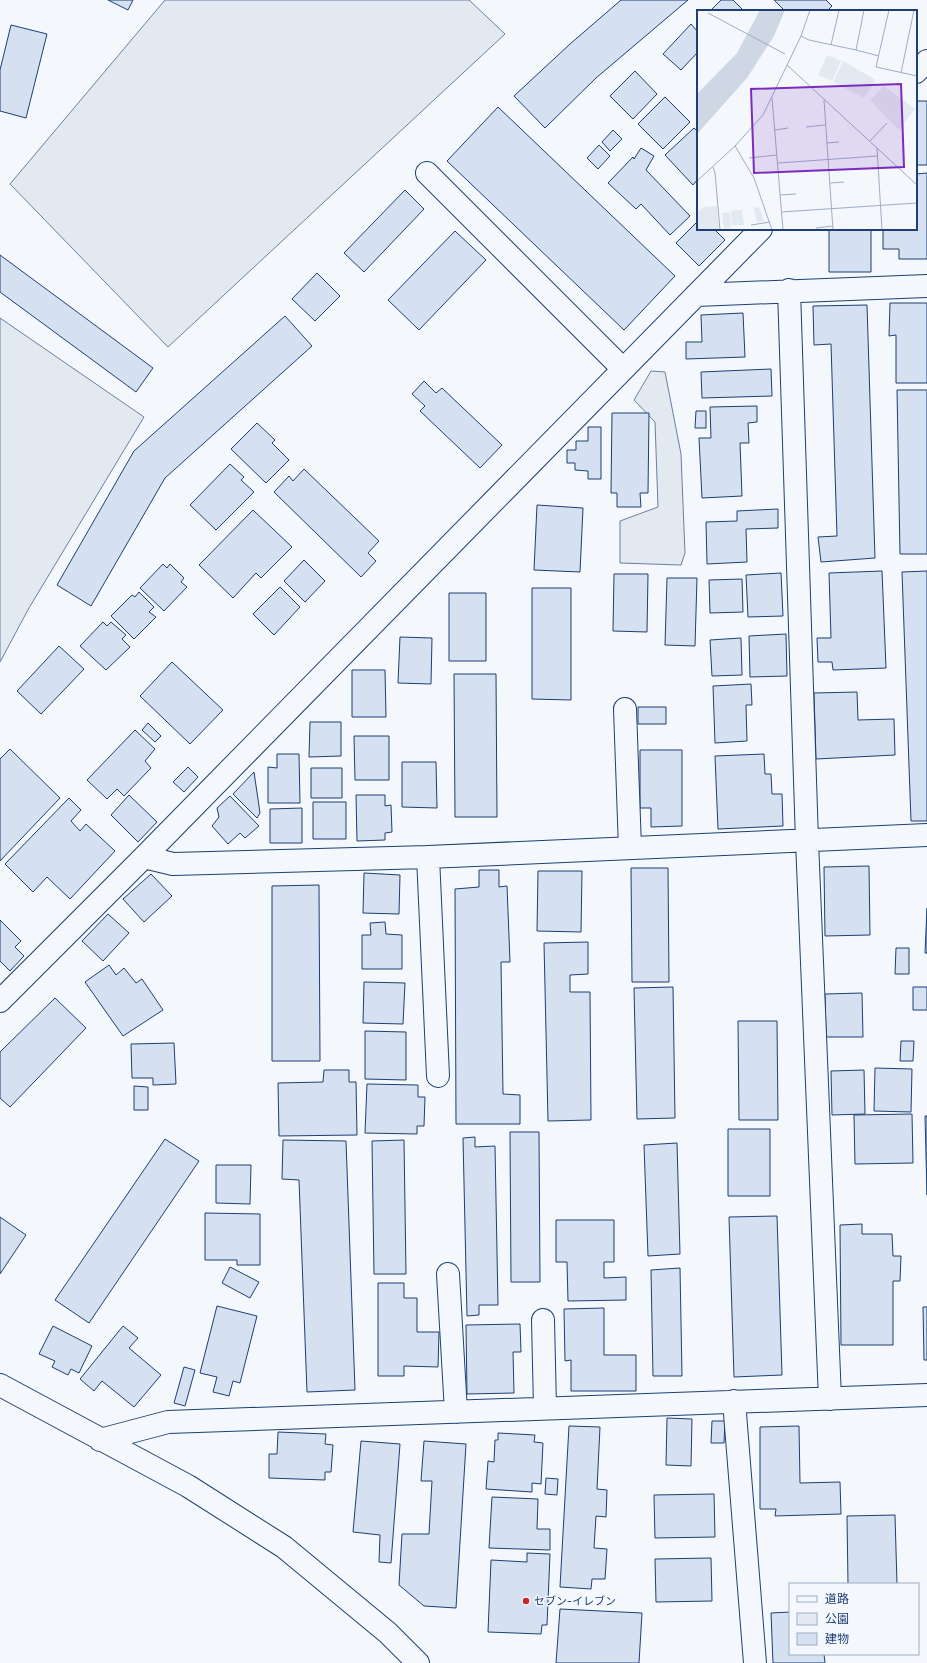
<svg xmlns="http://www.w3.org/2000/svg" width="927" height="1663" font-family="Inter,'Noto Sans JP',sans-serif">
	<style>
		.green { fill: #e3e9f0; stroke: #687fa3 }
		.building { fill: #d5e0f0; stroke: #1d3f73 }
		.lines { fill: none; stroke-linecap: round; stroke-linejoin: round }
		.minor-casing { stroke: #1d3f73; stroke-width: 24 }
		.minor { stroke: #f4f7fb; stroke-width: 22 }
		.poi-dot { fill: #c62828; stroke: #f4f7fb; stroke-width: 1.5 }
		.labels { text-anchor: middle; stroke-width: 3; stroke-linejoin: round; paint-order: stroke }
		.poi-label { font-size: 11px; fill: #1d3f73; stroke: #f4f7fb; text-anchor: start }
		.inset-road { fill: none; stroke: #9eadc5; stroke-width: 1 }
		.view { fill: #7b2cbf; fill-opacity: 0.15; stroke: #7b2cbf; stroke-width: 2 }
		.inset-edge { fill: none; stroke: #1d3f73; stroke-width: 2 }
	</style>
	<rect width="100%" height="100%" fill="#f4f7fb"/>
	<path class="green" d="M 165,0 L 469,0 L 505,34 L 168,347 L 10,184 Z
		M 0,318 L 144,417 L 29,608 L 0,662 Z
		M 651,371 L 665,372 L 681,454 L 685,553 L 681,565 L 620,563 L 620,521 L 658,507 L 655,422 L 634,400 Z"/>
	<path class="building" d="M 108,0 L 133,0 L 128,10 Z
		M 621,0 L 688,0 L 596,78 L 545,128 L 514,96 L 570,44 Z
		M 721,0 L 733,0 L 744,11 L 710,11 Z
		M 774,0 L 826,0 L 832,6 L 827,11 L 785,11 Z
		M 691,24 L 698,32 L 698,52 L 681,70 L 663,54 Z
		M 11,25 L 47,34 L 26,118 L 0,111 L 0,70 Z
		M 635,71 L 657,94 L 633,119 L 610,96 Z
		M 665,97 L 690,122 L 663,149 L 638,124 Z
		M 916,101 L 927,101 L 927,165 L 916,165 Z
		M 498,107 L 675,276 L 624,330 L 447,161 Z
		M 694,128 L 698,132 L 698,179 L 693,185 L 665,155 Z
		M 613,130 L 622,139 L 610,151 L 602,142 Z
		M 599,145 L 610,156 L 598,169 L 587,158 Z
		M 641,148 L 654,156 L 646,170 L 690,216 L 670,235 L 641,204 L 636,209 L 608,183 L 633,157 L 634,159 Z
		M 927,173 L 927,259 L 899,259 L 899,249 L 883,249 L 883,229 L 916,229 L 916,174 Z
		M 405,190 L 424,209 L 364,272 L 344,253 Z
		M 698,221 L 698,229 L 714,229 L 725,240 L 699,266 L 676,243 Z
		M 829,229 L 871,229 L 871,272 L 829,272 Z
		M 455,231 L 486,260 L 419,330 L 388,300 Z
		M 0,255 L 153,368 L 136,392 L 0,292 Z
		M 317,273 L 340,296 L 315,321 L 292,299 Z
		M 890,303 L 927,303 L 927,383 L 896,383 L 896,335 L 889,336 Z
		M 867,305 L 875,558 L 821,562 L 818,537 L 837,536 L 831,344 L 814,345 L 813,306 Z
		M 743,313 L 745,357 L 686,359 L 686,342 L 702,342 L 701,315 Z
		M 285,316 L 312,346 L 165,478 L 91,606 L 57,585 L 134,451 Z
		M 771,369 L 772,396 L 702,398 L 701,372 Z
		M 424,381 L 436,393 L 442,388 L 502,445 L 480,468 L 420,411 L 425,406 L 412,394 Z
		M 897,390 L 927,390 L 927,554 L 900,554 Z
		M 757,406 L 757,422 L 748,423 L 749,443 L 740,443 L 742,496 L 702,498 L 699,438 L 711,438 L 710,407 Z
		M 696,411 L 706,411 L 706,428 L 695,428 Z
		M 612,413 L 649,413 L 648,493 L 640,493 L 641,507 L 617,507 L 617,493 L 611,493 Z
		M 257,423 L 275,440 L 272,443 L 289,460 L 266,483 L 231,449 Z
		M 588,427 L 601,427 L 601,479 L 588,479 L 588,471 L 575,470 L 575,463 L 567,463 L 567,450 L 576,450 L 576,441 L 588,441 Z
		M 230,464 L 244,477 L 241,480 L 254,492 L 216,530 L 190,505 Z
		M 304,469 L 379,541 L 368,553 L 376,561 L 361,577 L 274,492 L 289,476 L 293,481 Z
		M 537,505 L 583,508 L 580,572 L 534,570 Z
		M 778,509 L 778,528 L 746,529 L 747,562 L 707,564 L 706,522 L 737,521 L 737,511 Z
		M 253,510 L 292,547 L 261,578 L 256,573 L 233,598 L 199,565 Z
		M 304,560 L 325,581 L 305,602 L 284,581 Z
		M 163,564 L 167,568 L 170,564 L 184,578 L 181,582 L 187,587 L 164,611 L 140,588 Z
		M 882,571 L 886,668 L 833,670 L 832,662 L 818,662 L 817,638 L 831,638 L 829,573 Z
		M 927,571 L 927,821 L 911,821 L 902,572 Z
		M 781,573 L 783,616 L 748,617 L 746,575 Z
		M 614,574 L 648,574 L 647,632 L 613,631 Z
		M 667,578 L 697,578 L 695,646 L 665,645 Z
		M 742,579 L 743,612 L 710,613 L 709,580 Z
		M 280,587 L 300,607 L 274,635 L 253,614 Z
		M 532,588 L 571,588 L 571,700 L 532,699 Z
		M 139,592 L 154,607 L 149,612 L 156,617 L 134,639 L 111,616 L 132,595 L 135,597 Z
		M 449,593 L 486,593 L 486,661 L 449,661 Z
		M 103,622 L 107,626 L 111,622 L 126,635 L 122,639 L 130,647 L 106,670 L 80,646 Z
		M 786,634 L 787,676 L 750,677 L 749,636 Z
		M 400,637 L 432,638 L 431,684 L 398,683 Z
		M 741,638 L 742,675 L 712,676 L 710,640 Z
		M 59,646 L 84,669 L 41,714 L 17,691 Z
		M 172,662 L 223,710 L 190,744 L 140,696 Z
		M 352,670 L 385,670 L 386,717 L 352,717 Z
		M 454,674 L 496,674 L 497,817 L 455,817 Z
		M 751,684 L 752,705 L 746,705 L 747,741 L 715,743 L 713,686 Z
		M 857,692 L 858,720 L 894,719 L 895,755 L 816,759 L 814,693 Z
		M 638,707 L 666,707 L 666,724 L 638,724 Z
		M 310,722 L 341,722 L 341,756 L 309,757 Z
		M 148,723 L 161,736 L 155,742 L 142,730 Z
		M 135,730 L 155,749 L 145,761 L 151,768 L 124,796 L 117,789 L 107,799 L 87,780 Z
		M 354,736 L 389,736 L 389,780 L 355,780 Z
		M 10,749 L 60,798 L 0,861 L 0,759 Z
		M 640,750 L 682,750 L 682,826 L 651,827 L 651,808 L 640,808 Z
		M 277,754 L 299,754 L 300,803 L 268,803 L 268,767 L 277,768 Z
		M 764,754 L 765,774 L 771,774 L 772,794 L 782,794 L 783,826 L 718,829 L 715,756 Z
		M 402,762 L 436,762 L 437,808 L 402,807 Z
		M 188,767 L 198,777 L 184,792 L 173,782 Z
		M 311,768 L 342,768 L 342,798 L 311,798 Z
		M 254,772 L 260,813 L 257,818 L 233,794 Z
		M 129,795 L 157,822 L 138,842 L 111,815 Z
		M 356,795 L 385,795 L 385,806 L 391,805 L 392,832 L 385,833 L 385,840 L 357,841 Z
		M 230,796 L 259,826 L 245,838 L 240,833 L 228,844 L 212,826 L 219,817 L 217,808 Z
		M 69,798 L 81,810 L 71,821 L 80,831 L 86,824 L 115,851 L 70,899 L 47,877 L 33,892 L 5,864 Z
		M 313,802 L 346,802 L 346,839 L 313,839 Z
		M 302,808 L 302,843 L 270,843 L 270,809 Z
		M 869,866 L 870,935 L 825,936 L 824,867 Z
		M 631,868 L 668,868 L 669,982 L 632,982 Z
		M 479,870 L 499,870 L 499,887 L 507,886 L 510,962 L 501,962 L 503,1094 L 520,1095 L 520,1124 L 456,1124 L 455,889 L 479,887 Z
		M 538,871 L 582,871 L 581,932 L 537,931 Z
		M 364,873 L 400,875 L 399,914 L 363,913 Z
		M 151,874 L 172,896 L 144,922 L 123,899 Z
		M 319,885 L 320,1061 L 272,1061 L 272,886 Z
		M 927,908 L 927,953 L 925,953 Z
		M 108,914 L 129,933 L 103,961 L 82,941 Z
		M 0,920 L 21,941 L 15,947 L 24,956 L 10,971 L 0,961 Z
		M 385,922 L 386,934 L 402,935 L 402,969 L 362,969 L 362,935 L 371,935 L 370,923 Z
		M 588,942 L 588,974 L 570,975 L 570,992 L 590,992 L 591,1120 L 548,1121 L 544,943 Z
		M 896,948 L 909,948 L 909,974 L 895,974 Z
		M 109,965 L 116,975 L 124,968 L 136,983 L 142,979 L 163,1010 L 123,1036 L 85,982 Z
		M 364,982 L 405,983 L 403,1024 L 363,1023 Z
		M 673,987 L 675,1118 L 637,1119 L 634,988 Z
		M 913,987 L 927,987 L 927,1010 L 913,1010 Z
		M 862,993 L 863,1037 L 826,1037 L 825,994 Z
		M 55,998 L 86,1028 L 10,1107 L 0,1098 L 0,1052 Z
		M 738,1021 L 777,1021 L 778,1120 L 739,1120 Z
		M 365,1031 L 406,1032 L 406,1080 L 365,1079 Z
		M 901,1041 L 914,1041 L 913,1061 L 900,1061 Z
		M 174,1043 L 176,1084 L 153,1085 L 153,1078 L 132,1078 L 131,1044 Z
		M 875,1068 L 912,1069 L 911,1112 L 874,1111 Z
		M 324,1070 L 349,1070 L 349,1082 L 356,1082 L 357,1135 L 279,1136 L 278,1083 L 323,1082 Z
		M 864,1070 L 865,1114 L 832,1115 L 831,1071 Z
		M 367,1084 L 418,1085 L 418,1097 L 425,1097 L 424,1126 L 417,1126 L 417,1134 L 365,1133 Z
		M 134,1086 L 148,1087 L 148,1110 L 134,1110 Z
		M 912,1114 L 913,1163 L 855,1164 L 854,1115 Z
		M 925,1116 L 927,1116 L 927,1195 Z
		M 728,1129 L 770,1129 L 770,1196 L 728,1196 Z
		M 510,1132 L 539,1132 L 540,1282 L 511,1282 Z
		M 475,1137 L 475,1147 L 495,1146 L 498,1305 L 479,1305 L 479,1315 L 467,1316 L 463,1138 Z
		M 165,1139 L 199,1161 L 89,1323 L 55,1300 Z
		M 283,1140 L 346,1141 L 355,1390 L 307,1392 L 299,1180 L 282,1179 Z
		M 404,1140 L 406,1274 L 374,1274 L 372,1141 Z
		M 677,1143 L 680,1254 L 648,1256 L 644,1145 Z
		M 216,1165 L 251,1165 L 250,1204 L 216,1203 Z
		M 205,1213 L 260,1214 L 260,1265 L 237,1265 L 237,1260 L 205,1260 Z
		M 777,1216 L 782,1375 L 734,1377 L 729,1217 Z
		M 0,1217 L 26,1235 L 0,1274 Z
		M 556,1220 L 614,1220 L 614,1262 L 604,1262 L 604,1278 L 626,1277 L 626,1300 L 568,1301 L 567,1262 L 556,1262 Z
		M 862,1224 L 862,1234 L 892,1234 L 893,1256 L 901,1256 L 900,1281 L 893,1281 L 893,1345 L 841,1345 L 840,1225 Z
		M 230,1267 L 259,1282 L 250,1298 L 222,1283 Z
		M 680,1268 L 682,1376 L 653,1376 L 651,1270 Z
		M 378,1283 L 404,1283 L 404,1298 L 417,1298 L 417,1332 L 439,1332 L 438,1367 L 404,1366 L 404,1376 L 378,1376 Z
		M 217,1306 L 257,1316 L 240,1383 L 233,1381 L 229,1396 L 213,1392 L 217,1377 L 200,1373 Z
		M 923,1307 L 927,1307 L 927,1360 L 924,1360 Z
		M 604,1308 L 604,1355 L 636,1355 L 636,1391 L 571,1391 L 571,1360 L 565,1361 L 564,1309 Z
		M 520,1324 L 521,1352 L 513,1352 L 514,1393 L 467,1394 L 466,1325 Z
		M 53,1326 L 92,1346 L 79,1373 L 71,1369 L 68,1375 L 52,1367 L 55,1361 L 39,1354 Z
		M 123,1326 L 138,1338 L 129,1348 L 161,1375 L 134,1407 L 102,1381 L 94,1391 L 80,1379 Z
		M 184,1367 L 195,1370 L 185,1406 L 174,1403 Z
		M 667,1418 L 692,1419 L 691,1466 L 666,1465 Z
		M 712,1421 L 725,1421 L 724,1443 L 711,1443 Z
		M 569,1426 L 600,1427 L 597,1489 L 607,1490 L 606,1517 L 596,1516 L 594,1548 L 607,1549 L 605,1579 L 592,1579 L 591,1589 L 560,1587 Z
		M 799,1426 L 800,1483 L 840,1482 L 841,1514 L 775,1516 L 776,1509 L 760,1509 L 760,1427 Z
		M 278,1432 L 326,1434 L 325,1444 L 333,1445 L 331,1472 L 325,1472 L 325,1480 L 269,1478 L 269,1454 L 277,1454 Z
		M 498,1433 L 535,1435 L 534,1442 L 543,1443 L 541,1484 L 532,1483 L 532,1492 L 486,1489 L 488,1461 L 494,1462 L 495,1440 L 498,1440 Z
		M 361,1441 L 400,1444 L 391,1563 L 379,1562 L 380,1535 L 353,1532 Z
		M 424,1441 L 466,1444 L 456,1608 L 424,1606 L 399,1585 L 402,1534 L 429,1534 L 432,1481 L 421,1481 Z
		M 546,1478 L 558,1479 L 557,1495 L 545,1494 Z
		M 714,1494 L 715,1537 L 655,1538 L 654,1495 Z
		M 492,1497 L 538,1499 L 537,1529 L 550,1529 L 550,1550 L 489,1548 Z
		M 895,1515 L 897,1584 L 848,1584 L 847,1516 Z
		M 527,1553 L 550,1554 L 547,1625 L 542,1625 L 541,1634 L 488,1632 L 491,1560 L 527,1562 Z
		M 711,1558 L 712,1601 L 656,1602 L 655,1559 Z
		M 560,1609 L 642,1613 L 639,1663 L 556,1663 Z
		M 790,1612 L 790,1654 L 824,1654 L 825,1663 L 773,1663 L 771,1613 Z"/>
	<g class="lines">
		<defs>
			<path id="minor" d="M 916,72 L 927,61
				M 427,173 L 623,369
				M 789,290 L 807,841 L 830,1399
				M 696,295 L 927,286
				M 625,709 L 630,848
				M 144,857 L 173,864 L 428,857 L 927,835
				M 428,857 L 438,1076
				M 0,1001 L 144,857 L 761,229
				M 448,1274 L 456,1412
				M 543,1320 L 545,1408
				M 0,1385 L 188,1486 L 284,1547 L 388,1633 L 418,1663
				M 734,1401 L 755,1663
				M 100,1440 L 168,1422 L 927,1395"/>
		</defs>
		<use href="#minor" class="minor-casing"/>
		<use href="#minor" class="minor"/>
	</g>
	<circle class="poi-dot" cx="526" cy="1601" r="4"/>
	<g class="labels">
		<g class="poi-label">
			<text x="534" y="1605">セブン-イレブン</text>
		</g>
	</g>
	<g transform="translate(697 10)">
		<rect width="220" height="220" fill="#f4f7fb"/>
		<path d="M 130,45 L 144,51 L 135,71 L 121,65 ZM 146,51 L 179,70 L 167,88 L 136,72 ZM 187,76 L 218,99 L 202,120 L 173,90 ZM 20,196 L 22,220 L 0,220 L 0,202 L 7,197 ZM 62,197 L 67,211 L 60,212 L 57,198 ZM 45,200 L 47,215 L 35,215 L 34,201 ZM 33,202 L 34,218 L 27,219 L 25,203 Z" fill="#e3e9f0"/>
		<path d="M 63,0 L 88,0 L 77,26 L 50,68 L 0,124 L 0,84 L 40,43 Z" fill="#cfd7e4"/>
		<path class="inset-road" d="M 192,0 L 179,57 L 220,66M 11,3 L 88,44M 104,26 L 112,30 L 159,40 L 167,0M 134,35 L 142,0M 159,40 L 182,46M 90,55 L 220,175M 204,63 L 217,0M 75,88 L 86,220M 127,90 L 136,220M 109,117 L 128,115M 78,120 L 91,118M 173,131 L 190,113M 130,133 L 142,132M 38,136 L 57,168 L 75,220M 180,138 L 185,220M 52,148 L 80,145M 81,153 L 180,146M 16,157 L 18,163 L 23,220M 0,171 L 38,136 L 66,105 L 104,26 L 113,0M 133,173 L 147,172M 83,185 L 99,184M 84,202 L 220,193M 54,215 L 73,212M 119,218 L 136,216"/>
		<path class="view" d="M 204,74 L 207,157 L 57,163 L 54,79 Z"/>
		<rect width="220" height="220" class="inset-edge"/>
	</g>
	<rect x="789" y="1583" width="130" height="72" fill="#f4f7fb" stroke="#9eadc5"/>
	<rect x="797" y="1596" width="20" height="6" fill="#f4f7fb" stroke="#9eadc5"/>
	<text x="825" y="1603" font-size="12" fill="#1d3f73">道路</text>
	<rect x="797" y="1613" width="20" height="12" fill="#e3e9f0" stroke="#9eadc5"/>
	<text x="825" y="1623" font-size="12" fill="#1d3f73">公園</text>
	<rect x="797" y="1633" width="20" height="12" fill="#d5e0f0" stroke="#9eadc5"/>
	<text x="825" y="1643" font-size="12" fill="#1d3f73">建物</text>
</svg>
